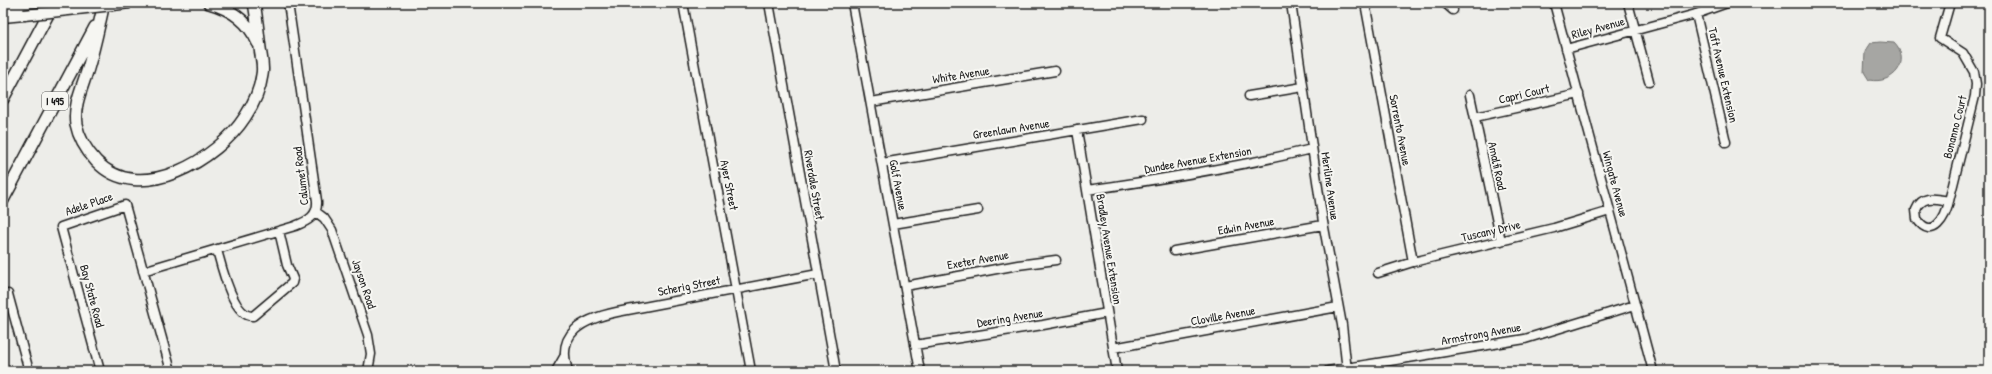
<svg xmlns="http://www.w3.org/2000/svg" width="1992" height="374" font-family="'Patrick Hand',sans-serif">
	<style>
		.water { fill: #a6a6a3; stroke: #6f6f6d }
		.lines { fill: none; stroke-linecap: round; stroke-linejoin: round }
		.minor-casing { stroke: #1c1c1c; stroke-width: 11 }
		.major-casing { stroke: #1c1c1c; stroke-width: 13 }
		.highway-casing { stroke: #1c1c1c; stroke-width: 14 }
		.minor { stroke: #f6f6f2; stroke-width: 8 }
		.major { stroke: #f6f6f2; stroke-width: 10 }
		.highway { stroke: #f6f6f2; stroke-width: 11 }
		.major-bridge-casing { stroke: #1c1c1c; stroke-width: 13; stroke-linecap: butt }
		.major-bridge { stroke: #f6f6f2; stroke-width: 10 }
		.labels { text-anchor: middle; stroke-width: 4; stroke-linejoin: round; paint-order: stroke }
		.shield { fill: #f6f6f2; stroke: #5d5d5c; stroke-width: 1 }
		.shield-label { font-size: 11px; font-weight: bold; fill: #1c1c1c }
		.street-label { font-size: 12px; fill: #1c1c1c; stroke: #f6f6f2 }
	</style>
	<rect width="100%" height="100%" fill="#edede9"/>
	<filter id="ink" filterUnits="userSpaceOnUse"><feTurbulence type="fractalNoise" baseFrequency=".025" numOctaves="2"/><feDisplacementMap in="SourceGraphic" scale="8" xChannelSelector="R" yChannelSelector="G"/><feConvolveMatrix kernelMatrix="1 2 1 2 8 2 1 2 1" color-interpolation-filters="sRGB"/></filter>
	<g filter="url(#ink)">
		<path class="water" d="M 1880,42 L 1894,43 C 1912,61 1894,85 1869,80 L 1864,72 L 1865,52 L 1871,43 Z"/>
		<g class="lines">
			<defs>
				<path id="minor" d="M 683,3 L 751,371
					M 769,3 L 836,371
					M 852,3 L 920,371
					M 1291,3 L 1323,222 L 1342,325 L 1347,371
					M 1365,3 L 1413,262
					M 1445,3 L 1453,10
					M 1554,3 L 1653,371
					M 1628,3 L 1649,81
					M 1696,14 L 1726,142
					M 1566,49 L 1696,14 L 1727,3
					M 1470,95 L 1501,241
					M 1249,96 L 1303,87
					M 871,102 L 1055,71
					M 1475,117 L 1579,94
					M 1077,130 L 1117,371
					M 882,163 L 1143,119
					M 1087,190 C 1163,179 1238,167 1312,149
					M 1949,201 C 1937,199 1922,194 1916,210 L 1917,219 C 1933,242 1946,216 1949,201 L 1975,96 L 1976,84 L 1974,72 L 1963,53 L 1940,38 L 1950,3
					M 316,212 L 324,218 L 332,230 L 368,335 L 371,354 L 368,371
					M 893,224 L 978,210
					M 217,250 C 221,264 233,318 253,316 L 292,283 L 293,279 L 287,265 L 279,231
					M 1174,251 L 1323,225
					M 143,271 L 295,226 C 308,221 318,216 317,201 L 288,3
					M 1378,273 L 1413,262 L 1554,228 L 1610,211
					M 905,286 L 1018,265 L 1056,260
					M 8,294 L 29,371
					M 915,345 L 1043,325 L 1107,313
					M 1113,348 L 1338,307
					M 100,371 L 61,227 L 125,205 L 171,371
					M 556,371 L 564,357
					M 568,371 C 555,332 584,319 617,312 L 818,274
					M 1328,371 L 1525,339 L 1635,305"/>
				<path id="major" d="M 3,7 L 43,3
					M 3,17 L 24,15"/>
				<path id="highway" d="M 209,3 C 231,9 249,22 258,43
					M 102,12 C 98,30 94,48 89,65 C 84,84 73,104 76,124 C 79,139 86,150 96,161 C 139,207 218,159 245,117 C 253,105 260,90 262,75 C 264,66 261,57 260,48 C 258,33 257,18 254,3
					M 3,99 L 54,3
					M 3,200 L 95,27"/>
			</defs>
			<use href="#minor" class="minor-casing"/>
			<use href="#major" class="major-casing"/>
			<use href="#highway" class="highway-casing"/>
			<use href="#minor" class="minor"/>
			<use href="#major" class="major"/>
			<use href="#highway" class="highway"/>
			<defs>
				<path id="major-bridge" d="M 24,15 L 130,3"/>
			</defs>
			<use href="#major-bridge" class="major-bridge-casing"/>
			<use href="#major-bridge" class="major-bridge"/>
		</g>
	</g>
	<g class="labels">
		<rect class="shield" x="42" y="92" width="26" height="18" rx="3"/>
		<g class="shield-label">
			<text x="55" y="105">I 495</text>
		</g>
		<g class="street-label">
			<text transform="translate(1598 28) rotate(-15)" y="4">Riley Avenue</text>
			<text transform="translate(961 75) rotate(-9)" y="4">White Avenue</text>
			<text transform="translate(1723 75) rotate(77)" y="4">Taft Avenue Extension</text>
			<text transform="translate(1524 94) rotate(-13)" y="4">Capri Court</text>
			<text transform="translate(1955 127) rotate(-76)" y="4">Bonanno Court</text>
			<text transform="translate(1011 129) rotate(-9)" y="4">Greenlawn Avenue</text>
			<text transform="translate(1400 130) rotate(79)" y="4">Sorrento Avenue</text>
			<text transform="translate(1198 160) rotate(-10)" y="4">Dundee Avenue Extension</text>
			<text transform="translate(1497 166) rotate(78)" y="4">Amalfi Road</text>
			<text transform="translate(301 176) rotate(-97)" y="4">Calumet Road</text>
			<text transform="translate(1615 184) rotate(75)" y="4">Wingate Avenue</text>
			<text transform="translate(729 185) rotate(79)" y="4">Ayer Street</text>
			<text transform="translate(814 185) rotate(80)" y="4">Riverdale Street</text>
			<text transform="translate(898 185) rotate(79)" y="4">Golf Avenue</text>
			<text transform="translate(1330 186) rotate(82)" y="4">Meriline Avenue</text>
			<text transform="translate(89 204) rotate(-19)" y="4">Adele Place</text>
			<text transform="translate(1246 226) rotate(-10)" y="4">Edwin Avenue</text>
			<text transform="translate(1491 231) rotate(-13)" y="4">Tuscany Drive</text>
			<text transform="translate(1109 249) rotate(81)" y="4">Bradley Avenue Extension</text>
			<text transform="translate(978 260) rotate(-10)" y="4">Exeter Avenue</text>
			<text transform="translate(364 284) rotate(71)" y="4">Jayson Road</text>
			<text transform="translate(689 286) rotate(-11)" y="4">Scherig Street</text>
			<text transform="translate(92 296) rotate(75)" y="4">Bay State Road</text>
			<text transform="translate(1223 316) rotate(-10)" y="4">Cloville Avenue</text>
			<text transform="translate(1010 318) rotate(-9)" y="4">Deering Avenue</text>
			<text transform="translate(1481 334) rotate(-10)" y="4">Armstrong Avenue</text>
		</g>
	</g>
	<rect width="1992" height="374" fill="none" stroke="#f6f6f2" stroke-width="16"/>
	<rect x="8" y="8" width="1976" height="358" fill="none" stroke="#1c1c1c" stroke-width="1.5" filter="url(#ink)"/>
</svg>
